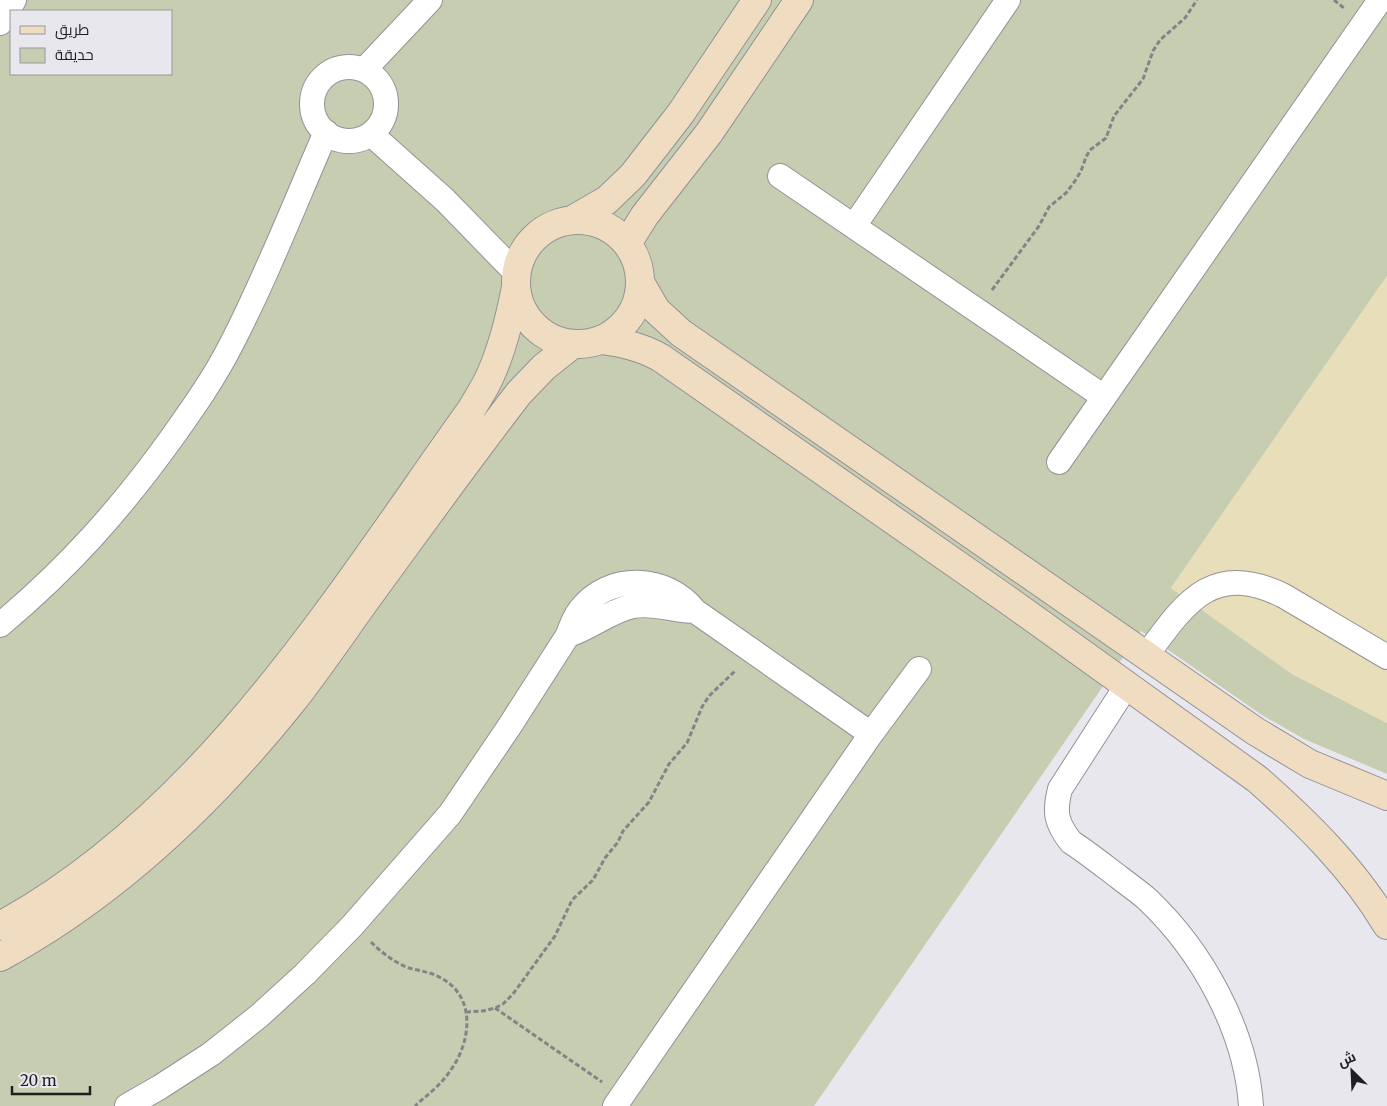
<svg xmlns="http://www.w3.org/2000/svg" width="1387" height="1106" font-family="Merriweather,Cairo,serif">
	<style>
		.green { fill: #c7cdb1; fill-rule: evenodd }
		.sand { fill: #e8deb9 }
		.lines { fill: none; stroke-linecap: round; stroke-linejoin: round }
		.street-casing { stroke: #929298; stroke-width: 26 }
		.secondary-casing { stroke: #929298; stroke-width: 30 }
		.path { stroke: #848488; stroke-width: 3; stroke-dasharray: 5 2.5; stroke-linecap: butt }
		.street { stroke: #fff; stroke-width: 24 }
		.secondary { stroke: #efdcc1; stroke-width: 28 }
	</style>
	<rect width="100%" height="100%" fill="#e7e7ed"/>
	<path class="green" d="M 0,0 L 1387,0 L 1387,276 L 1171,588 L 1292,674 L 1387,723 L 1387,774 L 1304,739 L 1262,715 L 1141,631 L 814,1106 L 0,1106 ZM 11,11 L 171,11 L 171,74 L 11,74 Z"/>
	<path class="sand" d="M 1387,276 L 1387,723 L 1292,674 L 1171,588 Z"/>
	<g class="lines">
		<defs>
			<path id="street" d="M 0,23 L 14,0
				M312 104a37 37 0 1 1 74 0a37 37 0 1 1-74 0Z
				M 364,70 L 430,0
				M 371,134 L 445,200 L 516,273
				M 780,176 L 1104,397
				M 854,226 L 1008,0
				M 1059,462 L 1380,0
				M 0,625 C 68,568 119,511 171,439 C 193,408 215,377 232,343 C 267,275 295,203 326,132
				M 568,635 C 591,628 609,611 633,606 C 654,602 674,611 695,611
				M 1146,656 C 1185,603 1212,560 1284,596 L 1387,657
				M 1127,685 L 1060,789 C 1054,812 1056,823 1071,842 C 1088,853 1104,866 1120,878 C 1129,885 1139,892 1147,899 C 1202,951 1246,1030 1251,1106
				M 127,1106 L 160,1087 L 211,1054 L 259,1016 L 305,974 L 352,926 L 450,814 L 509,727 L 568,635 C 571,626 574,618 580,610 C 609,572 667,575 695,611 L 871,734
				M 615,1106 L 871,734 L 919,669"/>
			<path id="secondary" d="M 574,219 L 607,200 L 633,175 L 681,113 L 757,0
				M516 282a62 62 0 1 1 124 0a62 62 0 1 1-124 0Z
				M 628,242 L 645,215 L 709,133 L 799,0
				M 641,284 L 656,310 L 681,333 L 1255,731 L 1310,764 L 1387,796
				M 601,340 C 623,343 642,347 661,358 L 1012,603 L 1257,779 C 1306,822 1353,868 1387,925
				M 0,926 C 206,814 338,596 471,410 C 477,399 485,388 490,376 C 503,348 510,318 516,287
				M 0,957 C 114,895 210,804 291,703 C 319,668 344,630 371,593 C 420,526 468,459 519,393 L 544,367 L 573,344"/>
		</defs>
		<use href="#street" class="street-casing"/>
		<use href="#secondary" class="secondary-casing"/>
		<path class="path" d="M 1334,0 L 1345,9
			M 992,290 L 1039,226 L 1049,207 L 1066,193 L 1075,181 L 1081,171 L 1086,157 L 1090,150 L 1106,138 L 1114,116 L 1143,79 L 1153,51 L 1160,40 L 1185,18 L 1197,0
			M 371,942 C 381,952 395,963 409,968 C 420,971 431,972 441,978 C 477,997 471,1043 450,1071 C 441,1085 427,1095 415,1106
			M 495,1008 L 602,1082
			M 466,1012 L 483,1011 L 495,1008 L 503,1004 L 513,994 L 555,936 L 572,900 L 593,880 L 605,858 L 618,842 L 623,831 L 649,802 L 669,764 L 687,743 L 702,707 L 709,696 L 736,670"/>
		<use href="#street" class="street"/>
		<use href="#secondary" class="secondary"/>
	</g>
	<rect x="10" y="10" width="162" height="65" fill="#e7e7ed" stroke="#97979b"/>
	<rect x="20" y="26" width="25" height="8" fill="#efdcc1" stroke="#97979b"/>
	<text x="55" y="35" font-size="15" fill="#1f1f21">طريق</text>
	<rect x="20" y="48" width="25" height="15" fill="#c7cdb1" stroke="#97979b"/>
	<text x="55" y="60" font-size="15" fill="#1f1f21">حديقة</text>
	<g transform="translate(1352 1071) rotate(336)" stroke="#e7e7ed" stroke-width="4" paint-order="stroke">
	<path d="M0-4L9 19L0 12L-9 19Z" fill="#1f1f21"/>
	<text y="-8" font-size="14" font-weight="bold" text-anchor="middle" fill="#1f1f21">ش</text>
	</g>
	<path d="M12 1086v8h78v-8" fill="none" stroke="#1f1f21" stroke-width="2.5"/>
	<text x="20" y="1086" font-size="15" fill="#1f1f21" stroke="#e7e7ed" stroke-width="4" paint-order="stroke">20 m</text>
</svg>
